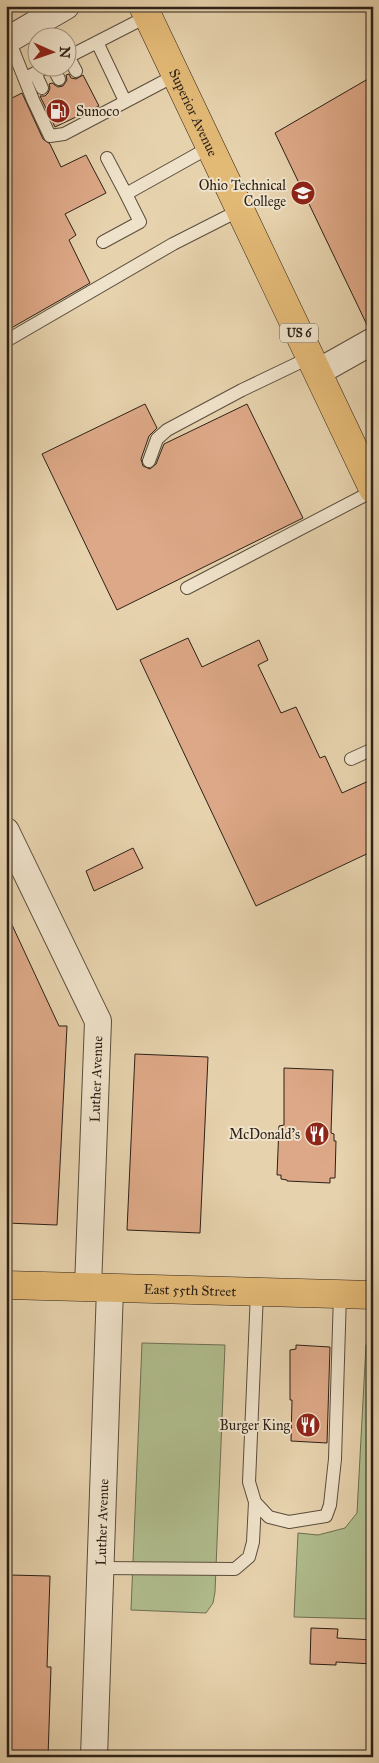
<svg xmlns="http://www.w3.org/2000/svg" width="379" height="1763" font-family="'IM FELL Great Primer',serif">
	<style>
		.green { fill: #b0bd8e; stroke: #6e6f52 }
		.building { fill: #dda887; stroke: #2c2117 }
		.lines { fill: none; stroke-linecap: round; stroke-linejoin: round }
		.service-casing { stroke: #5a4d3c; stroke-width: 14 }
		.minor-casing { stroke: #5a4d3c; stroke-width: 28 }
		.primary-casing { stroke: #2c2117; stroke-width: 29 }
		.service { stroke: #efe2ca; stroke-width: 12 }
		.minor { stroke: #efe2ca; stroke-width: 26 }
		.primary { stroke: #e3b976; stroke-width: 28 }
		.labels { text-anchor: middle; stroke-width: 4; stroke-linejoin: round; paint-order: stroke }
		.shield { fill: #efe2ca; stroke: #665b4d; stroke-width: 1 }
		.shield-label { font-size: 12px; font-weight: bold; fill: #2c2117 }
		.poi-label { font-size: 14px; fill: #2c2117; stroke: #efe2ca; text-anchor: end }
		.street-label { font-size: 14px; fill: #2c2117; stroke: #efe2ca }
	</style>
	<rect width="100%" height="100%" fill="#e6d2ad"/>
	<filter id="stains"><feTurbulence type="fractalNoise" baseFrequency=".004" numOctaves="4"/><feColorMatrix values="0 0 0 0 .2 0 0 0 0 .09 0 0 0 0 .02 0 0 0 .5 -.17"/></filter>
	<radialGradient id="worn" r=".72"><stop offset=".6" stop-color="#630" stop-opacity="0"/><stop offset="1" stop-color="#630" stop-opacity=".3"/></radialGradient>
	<path class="green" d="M 142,1343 L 225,1345 L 215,1592 L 213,1603 L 206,1613 L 131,1610 Z
		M 366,1345 L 372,1345 L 373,1619 L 294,1617 L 298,1533 L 318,1535 L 345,1528 L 357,1513 Z"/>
	<path class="building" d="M 69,74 L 71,78 L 76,79 L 83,75 L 99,106 L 55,127 L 40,96 L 45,96 L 48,93 L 50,88 L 49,84 L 52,83 L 58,87 L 63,86 L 67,80 L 66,75 Z
		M 373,76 L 373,326 L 368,327 L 275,133 Z
		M 22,93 L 43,139 L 50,144 L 61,167 L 86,155 L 106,193 L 65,214 L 76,235 L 69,240 L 90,283 L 6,331 L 6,101 Z
		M 145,404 L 157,428 L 149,436 L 141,459 L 143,466 L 150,469 L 156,464 L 164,444 L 247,404 L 303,518 L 117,610 L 42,454 Z
		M 188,638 L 202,667 L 259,640 L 268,660 L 258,665 L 281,713 L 296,707 L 320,758 L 325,756 L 342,793 L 373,779 L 373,851 L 256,906 L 140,660 Z
		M 133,848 L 143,868 L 94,891 L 86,871 Z
		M 6,912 L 59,1026 L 67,1026 L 57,1225 L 6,1223 Z
		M 135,1054 L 208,1057 L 200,1233 L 127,1230 Z
		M 284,1068 L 333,1070 L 331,1133 L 334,1134 L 334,1141 L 336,1141 L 335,1178 L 330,1178 L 330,1183 L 287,1181 L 287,1180 L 281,1179 L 281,1175 L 277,1175 L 279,1126 L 284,1125 Z
		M 296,1345 L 330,1347 L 327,1443 L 291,1441 L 292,1400 L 290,1400 L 290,1350 L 296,1349 Z
		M 10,1575 L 50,1576 L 47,1667 L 51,1667 L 48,1757 L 6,1757 L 6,1635 L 8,1635 Z
		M 311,1628 L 338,1629 L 337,1638 L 373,1640 L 373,1664 L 336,1662 L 336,1665 L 310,1664 Z"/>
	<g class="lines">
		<defs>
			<path id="service" d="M 9,40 L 33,100 L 50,136 L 64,134 L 176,75
				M 97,42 L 125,101
				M 68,56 L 76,71
				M 68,57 L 148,16
				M 53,68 L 59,79
				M 35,73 L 42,88
				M 25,78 L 45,68
				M 107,158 L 126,194
				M 103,242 L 140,222 L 126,194 L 210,147
				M 6,341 L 173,244 L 240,210
				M 149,461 L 157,439 L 167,430 L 242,390 L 311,357
				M 187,588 L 373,491
				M 351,759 L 373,749
				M 257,1292 L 249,1482 L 255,1502 L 269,1517 L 289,1522 L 326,1516 L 330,1505 L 335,1459 L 340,1294
				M 100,1568 L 235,1569 L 249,1557 L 253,1542 L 255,1502"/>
			<g id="minor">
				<path d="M 6,41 L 66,6"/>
				<path d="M 318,372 L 373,341"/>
				<path d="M 6,831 L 98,1021 L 88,1287"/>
				<path id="s1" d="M 94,1757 L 110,1288"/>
			</g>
			<g id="primary">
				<path id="s2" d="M 143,6 L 373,489"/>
				<path id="s3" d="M 6,1285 L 373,1295"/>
			</g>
		</defs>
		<use href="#service" class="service-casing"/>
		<use href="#minor" class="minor-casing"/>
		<use href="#primary" class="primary-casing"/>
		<use href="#service" class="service"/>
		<use href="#minor" class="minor"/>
		<use href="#primary" class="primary"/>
	</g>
	<defs>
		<symbol id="fuel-disc" viewBox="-11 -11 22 22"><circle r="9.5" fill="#8f2418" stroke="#efe2ca"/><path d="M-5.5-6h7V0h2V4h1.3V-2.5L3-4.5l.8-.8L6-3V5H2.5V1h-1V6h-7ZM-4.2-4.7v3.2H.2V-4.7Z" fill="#fff"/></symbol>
		<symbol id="university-disc" viewBox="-11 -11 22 22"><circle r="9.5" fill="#8f2418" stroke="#efe2ca"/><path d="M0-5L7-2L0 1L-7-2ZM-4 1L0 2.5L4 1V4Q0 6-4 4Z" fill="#fff"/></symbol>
		<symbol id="restaurant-disc" viewBox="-11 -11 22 22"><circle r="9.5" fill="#8f2418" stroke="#efe2ca"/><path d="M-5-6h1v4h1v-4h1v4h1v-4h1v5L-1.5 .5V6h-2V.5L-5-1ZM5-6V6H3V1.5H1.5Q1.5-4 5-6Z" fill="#fff"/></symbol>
	</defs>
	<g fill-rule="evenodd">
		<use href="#fuel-disc" x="44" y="97" width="28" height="28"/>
		<use href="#university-disc" x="289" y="179" width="28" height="28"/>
		<use href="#restaurant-disc" x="303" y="1120" width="28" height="28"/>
		<use href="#restaurant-disc" x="294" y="1411" width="28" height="28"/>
	</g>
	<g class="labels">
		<rect class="shield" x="280" y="323.5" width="38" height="19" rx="4"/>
		<g class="shield-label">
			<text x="299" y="337">US 6</text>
		</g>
		<g class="poi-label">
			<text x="76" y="116" text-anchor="start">Sunoco</text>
			<text x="286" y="190">Ohio Technical<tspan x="286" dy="16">College</tspan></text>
			<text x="300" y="1139">McDonald's</text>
			<text x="290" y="1430">Burger King</text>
		</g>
		<g class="street-label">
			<text dy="5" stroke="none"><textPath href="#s2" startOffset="118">Superior Avenue</textPath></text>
			<text transform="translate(96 1079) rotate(-88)" y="5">Luther Avenue</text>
			<text dy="5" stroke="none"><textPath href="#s3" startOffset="184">East 55th Street</textPath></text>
			<text dy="5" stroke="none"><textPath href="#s1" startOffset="235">Luther Avenue</textPath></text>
		</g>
	</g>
	<rect width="379" height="1763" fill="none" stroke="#e6d2ad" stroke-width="25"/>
	<rect x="8" y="8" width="364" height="1748" fill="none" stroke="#2c2117" stroke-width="2.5"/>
	<rect x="12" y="12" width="354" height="1738" fill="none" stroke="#2c2117"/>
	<g transform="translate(52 52) rotate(92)"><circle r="24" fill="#efe2ca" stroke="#a19582"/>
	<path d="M0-4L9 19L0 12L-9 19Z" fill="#8f2418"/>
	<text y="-8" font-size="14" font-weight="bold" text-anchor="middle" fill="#2c2117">N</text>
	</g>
	<rect width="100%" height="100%" filter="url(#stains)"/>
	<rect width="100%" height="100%" fill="url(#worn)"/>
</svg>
